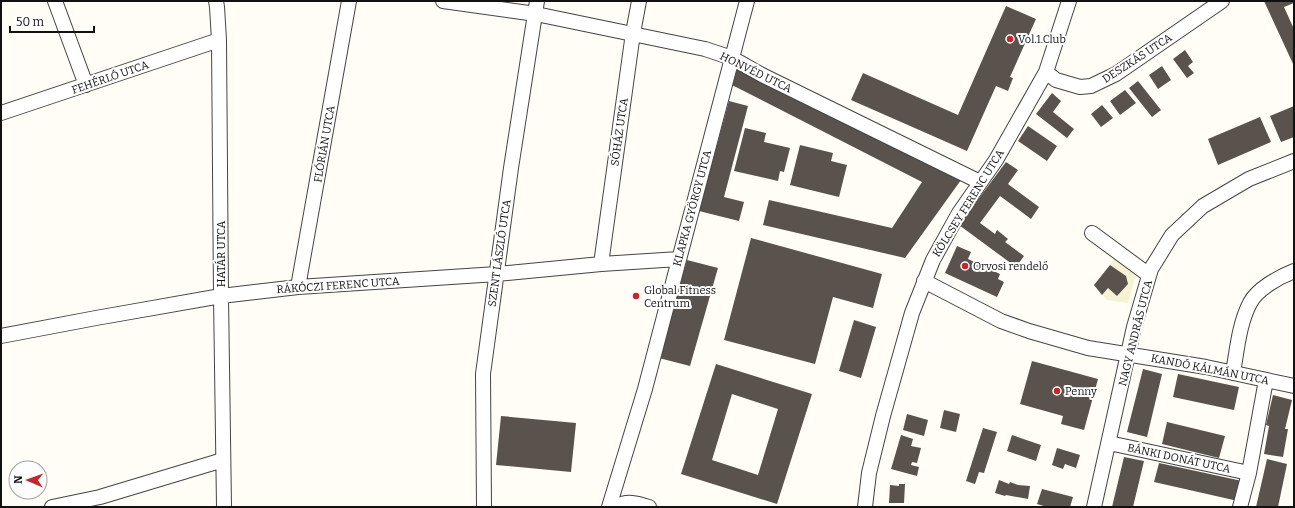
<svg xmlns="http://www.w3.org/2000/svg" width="1295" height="508" font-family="Bitter,serif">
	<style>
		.farmland { fill: #f6f3d4 }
		.building { fill: #5a524d; fill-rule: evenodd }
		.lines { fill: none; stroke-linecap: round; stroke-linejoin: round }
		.minor-casing { stroke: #444; stroke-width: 16 }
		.minor { stroke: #fff; stroke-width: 14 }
		.poi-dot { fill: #c4262e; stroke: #fff; stroke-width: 1.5 }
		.labels { text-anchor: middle; stroke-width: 4; stroke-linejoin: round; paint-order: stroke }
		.poi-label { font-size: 11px; fill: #111; stroke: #fff; text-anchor: start }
		.street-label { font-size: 11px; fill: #111; stroke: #fff }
	</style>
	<rect width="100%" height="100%" fill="#fffdf5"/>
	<path class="farmland" d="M 1115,257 L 1136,274 L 1128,303 L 1107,300 L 1094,285 L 1105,272 Z"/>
	<path class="building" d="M 1264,1 L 1294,1 L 1294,3 L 1284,7 L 1294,29 L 1294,66 Z
		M 1006,6 L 1036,19 L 1010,77 L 1013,78 L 1008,91 L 996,86 L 967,151 L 851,100 L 863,73 L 958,115 Z
		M 1185,50 L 1193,62 L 1188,66 L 1194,73 L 1187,78 L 1173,59 Z
		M 738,66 L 961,180 L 905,258 L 763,225 L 769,200 L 892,228 L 922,182 L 732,85 Z
		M 1162,66 L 1171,80 L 1158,89 L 1149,75 Z
		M 1138,81 L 1161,110 L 1152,117 L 1129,88 Z
		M 1125,90 L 1136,103 L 1120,115 L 1110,101 Z
		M 1052,93 L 1061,101 L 1053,112 L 1074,129 L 1067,138 L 1036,114 Z
		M 729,101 L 748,106 L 724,197 L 744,202 L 739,221 L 699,211 Z
		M 1102,105 L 1113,118 L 1101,127 L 1091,114 Z
		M 1294,106 L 1294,137 L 1281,142 L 1270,116 Z
		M 1260,117 L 1271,142 L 1218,165 L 1208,139 Z
		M 1028,126 L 1057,146 L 1047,161 L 1018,141 Z
		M 745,128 L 766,133 L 764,142 L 790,148 L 784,172 L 780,171 L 778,181 L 734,171 Z
		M 800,145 L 833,153 L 831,161 L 847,165 L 839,197 L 790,185 Z
		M 1006,162 L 1018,170 L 1008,184 L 1039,207 L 1031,219 L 1000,196 L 980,223 L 995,234 L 997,230 L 1008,239 L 1005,242 L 1024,256 L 1016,267 L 959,225 Z
		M 751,238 L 882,274 L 873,308 L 833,297 L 815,364 L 724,340 Z
		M 957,246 L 971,252 L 968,259 L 1000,274 L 998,279 L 1004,282 L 997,297 L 945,273 Z
		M 687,260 L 718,268 L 690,366 L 659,358 Z
		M 1110,265 L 1126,276 L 1128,284 L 1117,296 L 1108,288 L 1102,295 L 1094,285 Z
		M 854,320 L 876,327 L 861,378 L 839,371 Z
		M 1032,361 L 1098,379 L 1084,430 L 1061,424 L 1063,416 L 1020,404 Z
		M 716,364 L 812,394 L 777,504 L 681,474 ZM 732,394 L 778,409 L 758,475 L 712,460 Z
		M 1143,369 L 1162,374 L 1147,437 L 1127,432 Z
		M 1178,374 L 1239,387 L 1234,410 L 1173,397 Z
		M 1273,395 L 1292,400 L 1285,429 L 1288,429 L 1283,457 L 1264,454 L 1269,426 L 1266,425 Z
		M 944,410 L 960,414 L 956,432 L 940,428 Z
		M 907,414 L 928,420 L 924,436 L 903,430 Z
		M 501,416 L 576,423 L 571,472 L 496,465 Z
		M 1167,422 L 1225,436 L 1219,458 L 1162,444 Z
		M 983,428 L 997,432 L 984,473 L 979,472 L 975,484 L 966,481 Z
		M 901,435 L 913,439 L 911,446 L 921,448 L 917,463 L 912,462 L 911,465 L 919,467 L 917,476 L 891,469 Z
		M 1012,435 L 1041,445 L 1036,461 L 1007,451 Z
		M 1057,448 L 1080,455 L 1076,468 L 1065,464 L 1063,469 L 1052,465 Z
		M 1124,457 L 1144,461 L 1133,507 L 1112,507 Z
		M 1267,459 L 1287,464 L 1278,507 L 1256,507 Z
		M 1159,463 L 1242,481 L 1238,501 L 1154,482 Z
		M 999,480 L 1009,484 L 1010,482 L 1018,485 L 1030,486 L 1028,499 L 1006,495 L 1005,496 L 995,493 Z
		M 899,484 L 905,484 L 904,503 L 889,503 L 890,485 L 899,486 Z
		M 1042,489 L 1073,497 L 1070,507 L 1047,507 L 1037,504 Z"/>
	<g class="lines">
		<defs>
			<path id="minor" d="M 55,1 L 86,85
				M 216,1 L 217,7 L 219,40 L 221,296 L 224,507
				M 443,1 L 536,14 L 705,49 L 732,58 L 762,75 L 980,182
				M 1046,72 L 1056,80 L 1080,87 L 1091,86 L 1116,74 L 1222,1
				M 1,113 L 219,40
				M 1092,233 L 1149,275
				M 601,264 L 633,33 L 639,1
				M 924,281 L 1001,321 L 1029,331 L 1088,348 L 1206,367 L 1294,386
				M 298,287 L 349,1
				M 1,336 L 96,318 L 221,296 L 298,287 L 497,274 L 601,264 L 679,259
				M 1233,373 C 1237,350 1239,324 1250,303 C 1257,289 1279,277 1294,271
				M 1109,443 L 1249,473
				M 52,507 L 100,497 L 223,460
				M 484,507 L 483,374 L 511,168 L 537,1
				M 609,507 L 645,389 L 747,1
				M 615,507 C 627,500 637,503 649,507
				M 865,507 L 869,473 L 883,416 L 912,313 L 933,260 L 959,213 L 996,160 L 1046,72 L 1069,1
				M 1094,507 L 1134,327 L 1151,269 L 1172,235 L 1203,206 L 1249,179 L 1294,161
				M 1240,507 L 1249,473 L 1266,380"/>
		</defs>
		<use href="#minor" class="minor-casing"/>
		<use href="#minor" class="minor"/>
	</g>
	<g class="poi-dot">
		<circle cx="1010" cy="39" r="4"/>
		<circle cx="965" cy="266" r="4"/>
		<circle cx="636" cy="296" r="4"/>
		<circle cx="1057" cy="391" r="4"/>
	</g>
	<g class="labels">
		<g class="poi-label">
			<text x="1018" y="43">Vol.1.Club</text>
			<text x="973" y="270">Orvosi rendelő</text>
			<text x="644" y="294">Global Fitness<tspan x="644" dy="13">Centrum</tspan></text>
			<text x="1065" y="395">Penny</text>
		</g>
		<g class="street-label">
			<text transform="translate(1137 58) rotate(-33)" y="4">DESZKÁS UTCA</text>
			<text transform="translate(756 72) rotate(26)" y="4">HONVÉD UTCA</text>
			<text transform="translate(110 77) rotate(-19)" y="4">FEHÉRLÓ UTCA</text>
			<text transform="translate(619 132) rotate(-82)" y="4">SÓHÁZ UTCA</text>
			<text transform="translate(324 144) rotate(-80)" y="4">FLÓRIÁN UTCA</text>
			<text transform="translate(968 203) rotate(-58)" y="4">KÖLCSEY FERENC UTCA</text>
			<text transform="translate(692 208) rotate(-75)" y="4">KLAPKA GYÖRGY UTCA</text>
			<text transform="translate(499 253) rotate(-82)" y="4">SZENT LÁSZLÓ UTCA</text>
			<text transform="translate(221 254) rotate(-90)" y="4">HATÁR UTCA</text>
			<text transform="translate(338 285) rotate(-4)" y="4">RÁKÓCZI FERENC UTCA</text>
			<text transform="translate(1135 333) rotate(-76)" y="4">NAGY ANDRÁS UTCA</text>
			<text transform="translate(1210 369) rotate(11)" y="4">KANDÓ KÁLMÁN UTCA</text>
			<text transform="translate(1179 458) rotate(12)" y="4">BÁNKI DONÁT UTCA</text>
		</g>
	</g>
	<rect width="1295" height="508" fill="none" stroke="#111111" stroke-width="4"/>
	<g transform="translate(28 480) rotate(272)"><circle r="19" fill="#ffffff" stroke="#a0a0a0"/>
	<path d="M0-3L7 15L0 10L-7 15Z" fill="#c4262e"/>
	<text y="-6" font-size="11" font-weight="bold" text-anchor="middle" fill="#111111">N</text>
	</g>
	<path d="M10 26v6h84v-6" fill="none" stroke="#111111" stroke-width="2"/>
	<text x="16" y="26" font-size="12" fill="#111111" stroke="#ffffff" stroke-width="3" paint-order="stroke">50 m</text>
</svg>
